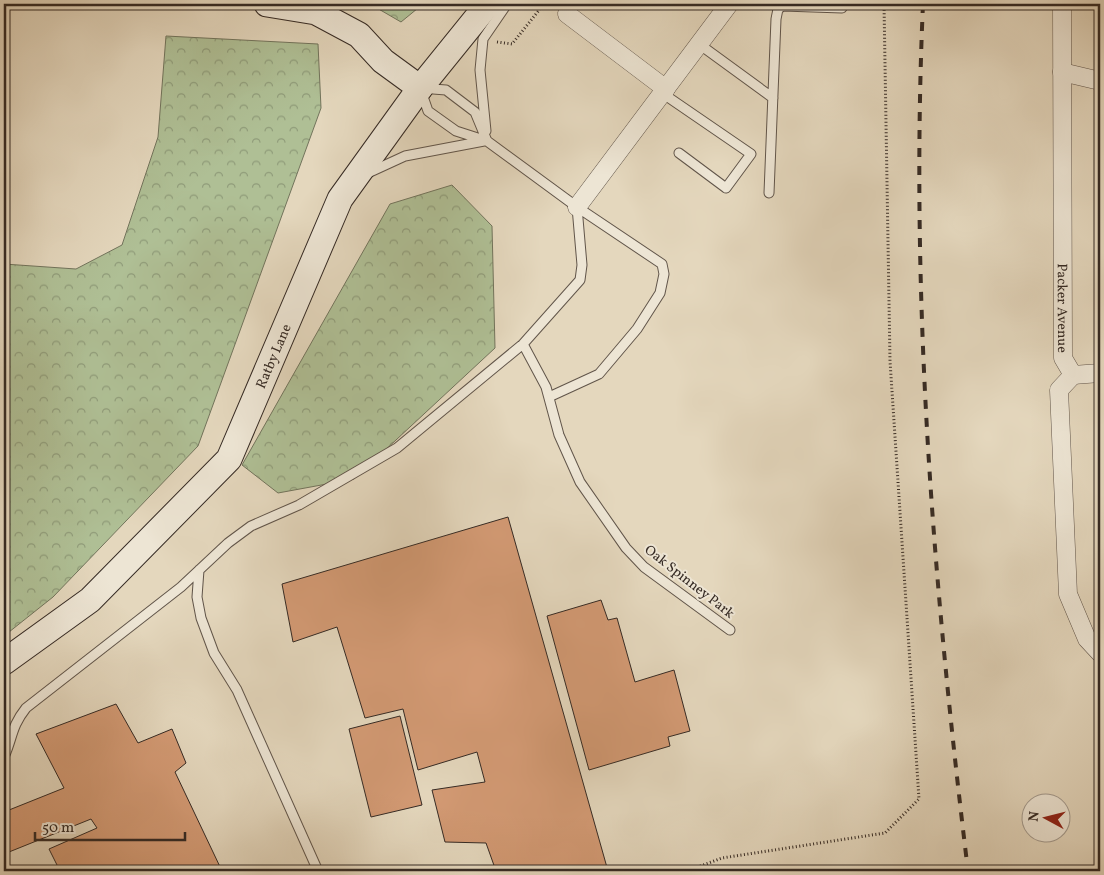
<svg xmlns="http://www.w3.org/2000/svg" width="1104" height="875" font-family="Vollkorn,serif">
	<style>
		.forest { fill: url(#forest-crowns); stroke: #72745c }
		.building { fill: #d39a74; stroke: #352a24 }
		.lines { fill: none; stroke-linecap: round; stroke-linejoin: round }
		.lane-casing { stroke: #61554a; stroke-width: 11 }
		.street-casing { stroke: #61554a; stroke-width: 19 }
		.secondary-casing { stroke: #352a24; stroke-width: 27 }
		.path { stroke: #352a24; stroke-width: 3; stroke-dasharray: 1 2.5; stroke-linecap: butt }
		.lane { stroke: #ede5d4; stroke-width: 9 }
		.street { stroke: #ede5d4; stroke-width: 18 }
		.secondary { stroke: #ede5d4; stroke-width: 25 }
		.rail { stroke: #352a24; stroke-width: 4; stroke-dasharray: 9 9; stroke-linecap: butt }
		.labels { text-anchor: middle; stroke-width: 4; stroke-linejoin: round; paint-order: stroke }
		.street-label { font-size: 14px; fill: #352a24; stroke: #ede5d4 }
	</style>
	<defs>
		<pattern id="forest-crowns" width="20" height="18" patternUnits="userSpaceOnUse" patternTransform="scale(1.25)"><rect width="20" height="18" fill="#afbf95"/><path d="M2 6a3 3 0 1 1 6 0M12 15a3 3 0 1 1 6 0" fill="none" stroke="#8f9b79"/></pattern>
	</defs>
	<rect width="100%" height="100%" fill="#e4d7bd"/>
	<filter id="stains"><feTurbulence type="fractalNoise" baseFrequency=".004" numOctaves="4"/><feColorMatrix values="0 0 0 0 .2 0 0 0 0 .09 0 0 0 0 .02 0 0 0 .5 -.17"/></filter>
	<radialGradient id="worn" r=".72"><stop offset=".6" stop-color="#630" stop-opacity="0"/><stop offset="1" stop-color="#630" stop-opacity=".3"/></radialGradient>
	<path class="forest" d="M 370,4 L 423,4 L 401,22 Z
		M 166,36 L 318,44 L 321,108 L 198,446 L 53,597 L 4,636 L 4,264 L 76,269 L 122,245 L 158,137 Z
		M 452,185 L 492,226 L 495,348 L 354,479 L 278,493 L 242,465 L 390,204 Z"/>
	<path class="building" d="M 508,517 L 608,871 L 496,871 L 486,843 L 445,842 L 432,790 L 485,782 L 477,752 L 418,770 L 403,709 L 365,718 L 337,627 L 293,642 L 282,584 Z
		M 601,600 L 608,620 L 617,618 L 635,682 L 674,670 L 690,731 L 668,737 L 670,746 L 589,770 L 547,616 Z
		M 116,704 L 138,743 L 172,729 L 186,763 L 175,772 L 222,871 L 60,871 L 49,849 L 97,828 L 91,819 L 4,854 L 4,812 L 64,788 L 36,734 Z
		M 400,716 L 422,805 L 371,817 L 349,729 Z"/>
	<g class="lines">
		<defs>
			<path id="lane" d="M 699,44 L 773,98
				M 662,93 L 751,154 L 726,188 L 679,153
				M 486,131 L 480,70 L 483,39 L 507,4
				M 487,141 L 475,112 L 446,90 L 420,88 L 428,111 L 456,131 L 487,141 L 577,207 L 662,264 L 664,274 L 660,293 L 637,329 L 599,374 L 549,397
				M 368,173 L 405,156 L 484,141
				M 769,193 L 776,19 L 778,9 L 783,6 L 842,8
				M 523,344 L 546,387 L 559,435 L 580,482 L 626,548 L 644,567 L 730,630
				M 199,570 L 197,597 L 201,618 L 214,653 L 237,690 L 318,871
				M 4,757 C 13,737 11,727 26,708 L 181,587 L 228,543 L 251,526 L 299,505 L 397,448 L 523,344 L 580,280 L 582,265 L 577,207"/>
			<g id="street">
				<path id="s1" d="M 1062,4 L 1063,358 L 1073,375 L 1059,390 L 1068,594 L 1087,639 L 1100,653"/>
				<path d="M 567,14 L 666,89"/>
				<path d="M 1062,72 L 1100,81"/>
				<path d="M 577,207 L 729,4"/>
				<path d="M 1073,375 L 1100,373"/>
			</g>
			<g id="secondary">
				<path d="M 267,4 L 316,12 L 359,35 L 383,61 L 420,88"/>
				<path id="s2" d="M 4,662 L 90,600 L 229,459 L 340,199 L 420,88 L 488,4"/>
			</g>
		</defs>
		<use href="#lane" class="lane-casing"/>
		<use href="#street" class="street-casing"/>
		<use href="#secondary" class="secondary-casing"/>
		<path class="path" d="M 497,42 L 512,44 L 544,4
			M 687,871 L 722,858 L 885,833 L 919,799 L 890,361 L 884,4"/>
		<use href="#lane" class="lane"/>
		<use href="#street" class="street"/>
		<use href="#secondary" class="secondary"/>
		<path class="rail" d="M 923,4 C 910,293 933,584 968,871"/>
	</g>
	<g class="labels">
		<g class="street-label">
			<text dy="5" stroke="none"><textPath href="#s1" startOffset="304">Packer Avenue</textPath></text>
			<text dy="5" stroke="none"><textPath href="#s2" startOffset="416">Ratby Lane</textPath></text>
			<text transform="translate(690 581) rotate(38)" y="5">Oak Spinney Park</text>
		</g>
	</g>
	<rect width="1104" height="875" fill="none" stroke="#e4d7bd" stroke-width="20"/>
	<rect x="5" y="5" width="1094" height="865" fill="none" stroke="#352a24" stroke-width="2.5"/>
	<rect x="10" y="10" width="1084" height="855" fill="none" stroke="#352a24"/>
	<g transform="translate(1046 818) rotate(277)"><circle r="24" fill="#ede5d4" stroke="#a39a8e"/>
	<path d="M0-4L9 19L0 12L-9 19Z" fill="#8f2418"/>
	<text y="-8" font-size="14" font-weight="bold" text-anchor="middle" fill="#352a24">N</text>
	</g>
	<path d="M35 832v8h150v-8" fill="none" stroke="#352a24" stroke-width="2.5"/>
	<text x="42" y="832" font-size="15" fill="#352a24" stroke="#ede5d4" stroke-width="4" paint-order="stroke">50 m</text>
	<rect width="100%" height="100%" filter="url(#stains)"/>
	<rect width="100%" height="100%" fill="url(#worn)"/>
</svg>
